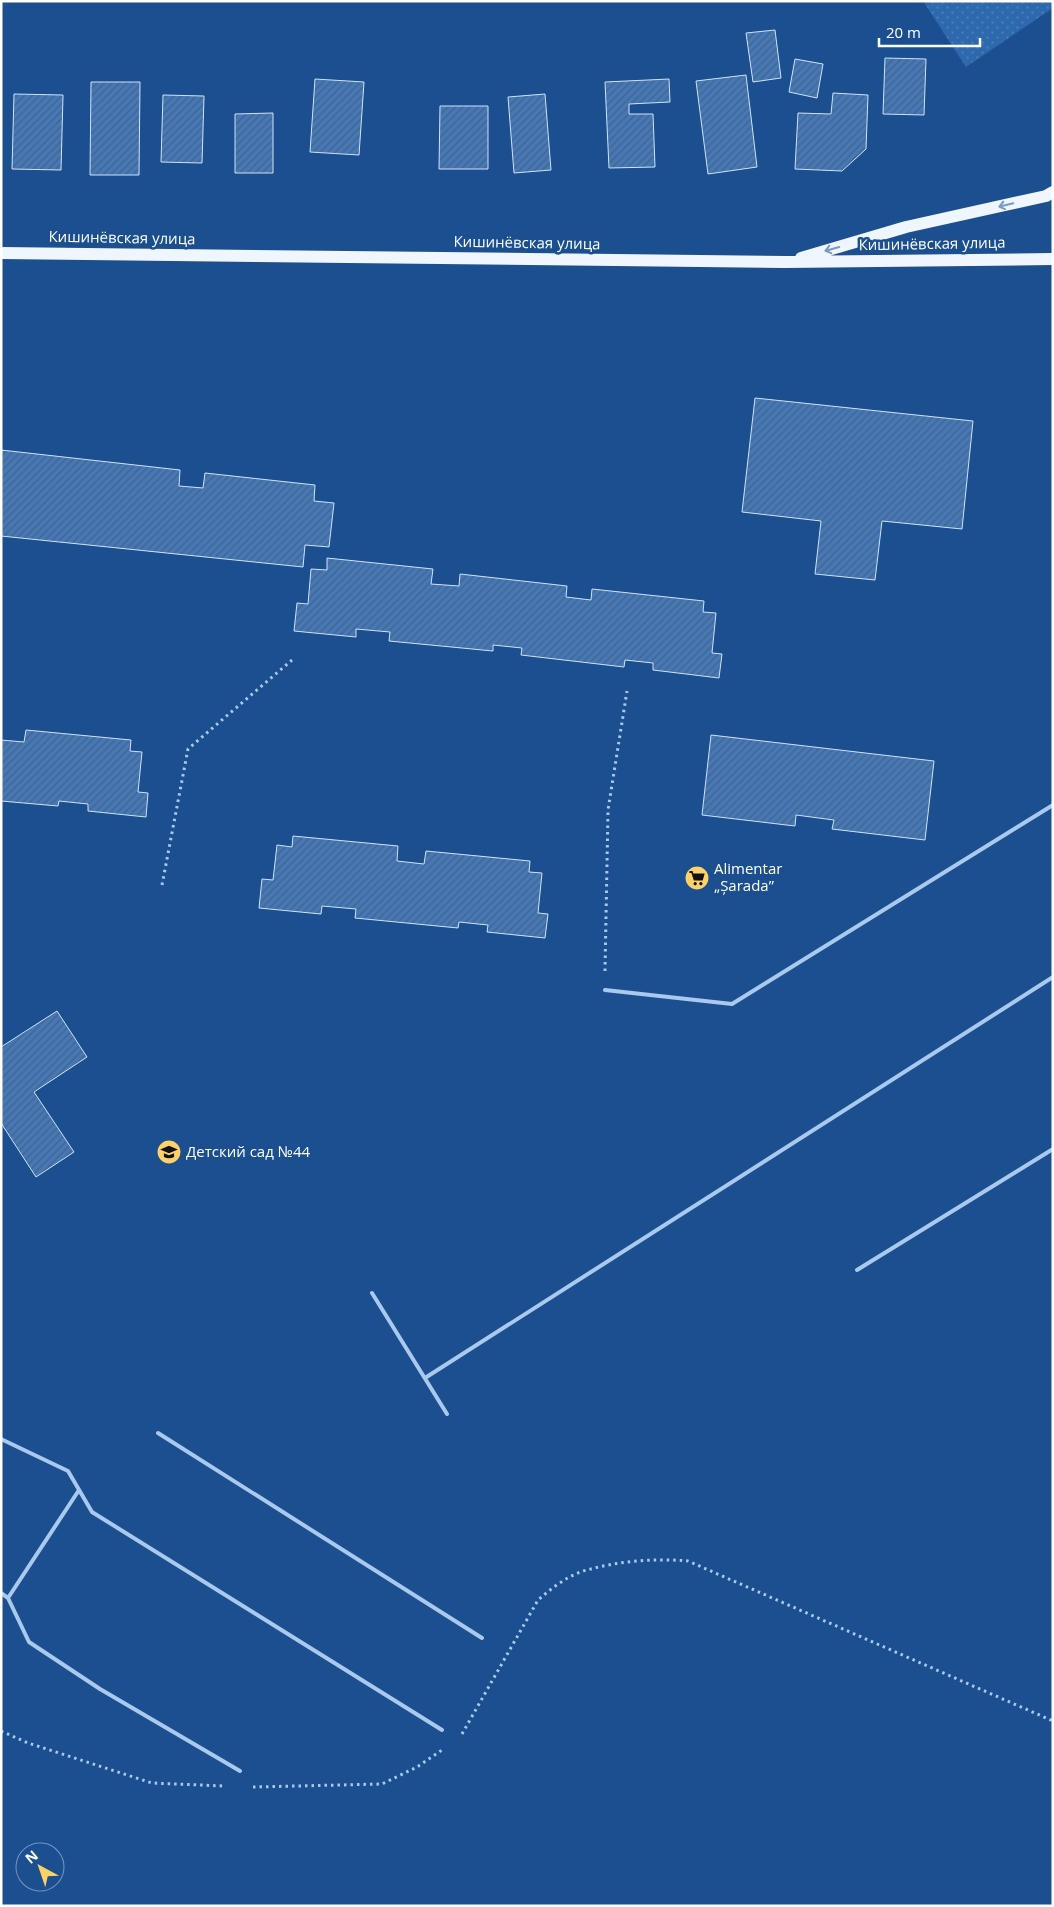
<svg xmlns="http://www.w3.org/2000/svg" width="1054" height="1907" font-family="'Open Sans',sans-serif">
	<style>
		.park { fill: url(#park-dots) }
		.building { fill: url(#building-hatch); stroke: #cfe3fa }
		.lines { fill: none; stroke-linecap: round; stroke-linejoin: round }
		.path { stroke: #a9c9ee; stroke-width: 3; stroke-dasharray: 2.5 4; stroke-linecap: butt }
		.lane { stroke: #a9c9ee; stroke-width: 4 }
		.primary { stroke: #f0f6ff; stroke-width: 12 }
		.oneway { stroke: #7b9ac1 }
		.labels { text-anchor: middle; stroke-width: 5; stroke-linejoin: round; paint-order: stroke }
		.street-label { font-size: 15px; fill: #fff; stroke: #1b4f8f }
		.poi-label { font-size: 15px; fill: #fff; stroke: #1b4f8f; text-anchor: start }
	</style>
	<defs>
		<pattern id="park-dots" width="8" height="8" patternUnits="userSpaceOnUse" patternTransform="scale(1.25)"><rect width="8" height="8" fill="#2e69ad"/><path d="M2 2h.1M6 6h.1" fill="none" stroke="#4d80b9" stroke-width="1.8" stroke-linecap="round"/></pattern>
		<pattern id="building-hatch" width="6" height="6" patternUnits="userSpaceOnUse" patternTransform="scale(1.25)"><rect width="6" height="6" fill="#4478b7"/><path d="M-1 1l2-2M0 6l6-6M5 7l2-2" fill="none" stroke="#486282"/></pattern>
	</defs>
	<rect width="100%" height="100%" fill="#1b4f8f"/>
	<path class="park" d="M 923,1 L 1053,1 L 1053,8 L 966,67 Z"/>
	<path class="building" d="M 775,30 L 781,78 L 753,82 L 746,33 Z
		M 885,58 L 926,59 L 924,115 L 883,114 Z
		M 795,59 L 823,64 L 817,98 L 789,92 Z
		M 746,75 L 757,167 L 708,174 L 696,81 Z
		M 315,79 L 364,82 L 359,155 L 310,152 Z
		M 669,79 L 670,102 L 629,104 L 629,114 L 653,114 L 655,167 L 609,168 L 605,82 Z
		M 91,82 L 140,82 L 139,175 L 90,175 Z
		M 833,93 L 868,95 L 866,149 L 842,171 L 795,169 L 798,113 L 831,114 Z
		M 14,94 L 63,95 L 61,170 L 12,169 Z
		M 545,94 L 551,170 L 514,173 L 508,97 Z
		M 163,95 L 204,96 L 202,163 L 161,162 Z
		M 440,106 L 488,106 L 488,169 L 439,169 Z
		M 273,113 L 273,173 L 235,173 L 235,114 Z
		M 755,398 L 973,421 L 962,529 L 882,521 L 875,580 L 815,574 L 821,521 L 742,512 Z
		M 1,450 L 180,470 L 179,486 L 203,488 L 205,473 L 315,485 L 314,501 L 334,503 L 329,547 L 305,545 L 303,567 L 1,536 Z
		M 327,558 L 433,569 L 431,584 L 459,586 L 460,574 L 567,586 L 566,597 L 591,600 L 592,589 L 704,601 L 703,612 L 716,613 L 712,653 L 722,654 L 719,678 L 653,670 L 653,663 L 625,660 L 624,667 L 521,655 L 522,648 L 493,645 L 493,651 L 389,641 L 390,632 L 356,629 L 356,637 L 294,631 L 297,603 L 308,604 L 311,569 L 327,570 Z
		M 26,730 L 131,740 L 130,751 L 142,752 L 138,792 L 148,793 L 146,817 L 88,811 L 88,804 L 59,801 L 58,806 L 1,801 L 1,740 L 24,742 Z
		M 711,735 L 934,761 L 925,840 L 832,829 L 834,820 L 796,815 L 795,826 L 702,815 Z
		M 293,836 L 398,846 L 397,861 L 424,864 L 426,851 L 530,861 L 529,872 L 542,873 L 538,913 L 548,914 L 545,938 L 487,932 L 488,925 L 459,922 L 458,928 L 355,918 L 356,909 L 322,906 L 321,914 L 259,908 L 262,879 L 273,880 L 277,845 L 292,847 Z
		M 57,1011 L 87,1057 L 34,1092 L 74,1152 L 36,1177 L 1,1123 L 1,1047 Z"/>
	<g class="lines">
		<path class="path" d="M 162,885 L 188,749 L 292,660
			M 605,971 L 608,810 L 627,691
			M 1,1731 L 28,1743 L 152,1783 L 224,1786
			M 462,1734 L 538,1600 C 552,1588 568,1575 587,1570 C 619,1561 655,1558 688,1561 L 1053,1721
			M 253,1787 L 382,1784 L 417,1767 L 442,1750"/>
		<path class="lane" d="M 605,990 L 732,1004 L 1053,805
			M 857,1270 L 1053,1149
			M 372,1293 L 447,1414
			M 425,1378 L 1053,977
			M 158,1433 L 482,1638
			M 1,1439 L 68,1471 L 92,1512 L 442,1730
			M 79,1490 L 8,1598 L 29,1642 L 100,1689 L 240,1771
			M 1,1593 L 8,1598"/>
		<path class="primary" d="M 1,253 L 785,262 L 1053,259
			M 801,258 L 906,227 L 1046,196 L 1053,192"/>
	</g>
	<defs><path id="oneway-shaft" d="M-6 0H5M1.5-3L5.5 0L1.5 3" fill="none" stroke-width="1.6" stroke-linecap="round" stroke-linejoin="round" transform="scale(1.25)"/></defs>
	<g class="oneway">
		<use href="#oneway-shaft" transform="translate(1006 205) rotate(167)"/>
		<use href="#oneway-shaft" transform="translate(832 249) rotate(164)"/>
	</g>
	<defs>
		<symbol id="supermarket-disc" viewBox="-11 -11 22 22"><circle r="9.5" fill="#ffd166" stroke="#1b4f8f"/><path d="M-6-5.5h2.5l.6 2H6L4.5 2H-2.5L-4.4-4H-6ZM-1.5 3.2a1.3 1.3 0 1 0 .1 0ZM3 3.2a1.3 1.3 0 1 0 .1 0Z" fill="#111"/></symbol>
		<symbol id="school-disc" viewBox="-11 -11 22 22"><circle r="9.5" fill="#ffd166" stroke="#1b4f8f"/><path d="M0-5L7-2L0 1L-7-2ZM-4 1L0 2.5L4 1V4Q0 6-4 4Z" fill="#111"/></symbol>
	</defs>
	<g fill-rule="evenodd">
		<use href="#supermarket-disc" x="683" y="864" width="28" height="28"/>
		<use href="#school-disc" x="155" y="1138" width="28" height="28"/>
	</g>
	<g class="labels">
		<g class="street-label">
			<text transform="translate(122 238) rotate(1)" y="5">Кишинёвская улица</text>
			<text transform="translate(527 243) rotate(1)" y="5">Кишинёвская улица</text>
			<text transform="translate(932 244) rotate(-1)" y="5">Кишинёвская улица</text>
		</g>
		<g class="poi-label">
			<text x="714" y="874">Alimentar<tspan x="714" dy="17">„Șarada”</tspan></text>
			<text x="186" y="1157">Детский сад №44</text>
		</g>
	</g>
	<rect width="1054" height="1907" fill="none" stroke="#ffffff" stroke-width="5"/>
	<g transform="translate(40 1867) rotate(320)"><circle r="24" fill="#1b4f8f" stroke="#7695bc"/>
	<path d="M0-4L9 19L0 12L-9 19Z" fill="#ffd166"/>
	<text y="-8" font-size="14" font-weight="bold" text-anchor="middle" fill="#ffffff">N</text>
	</g>
	<path d="M879 38v8h101v-8" fill="none" stroke="#ffffff" stroke-width="2.5"/>
	<text x="886" y="38" font-size="15" fill="#ffffff" stroke="#1b4f8f" stroke-width="4" paint-order="stroke">20 m</text>
</svg>
